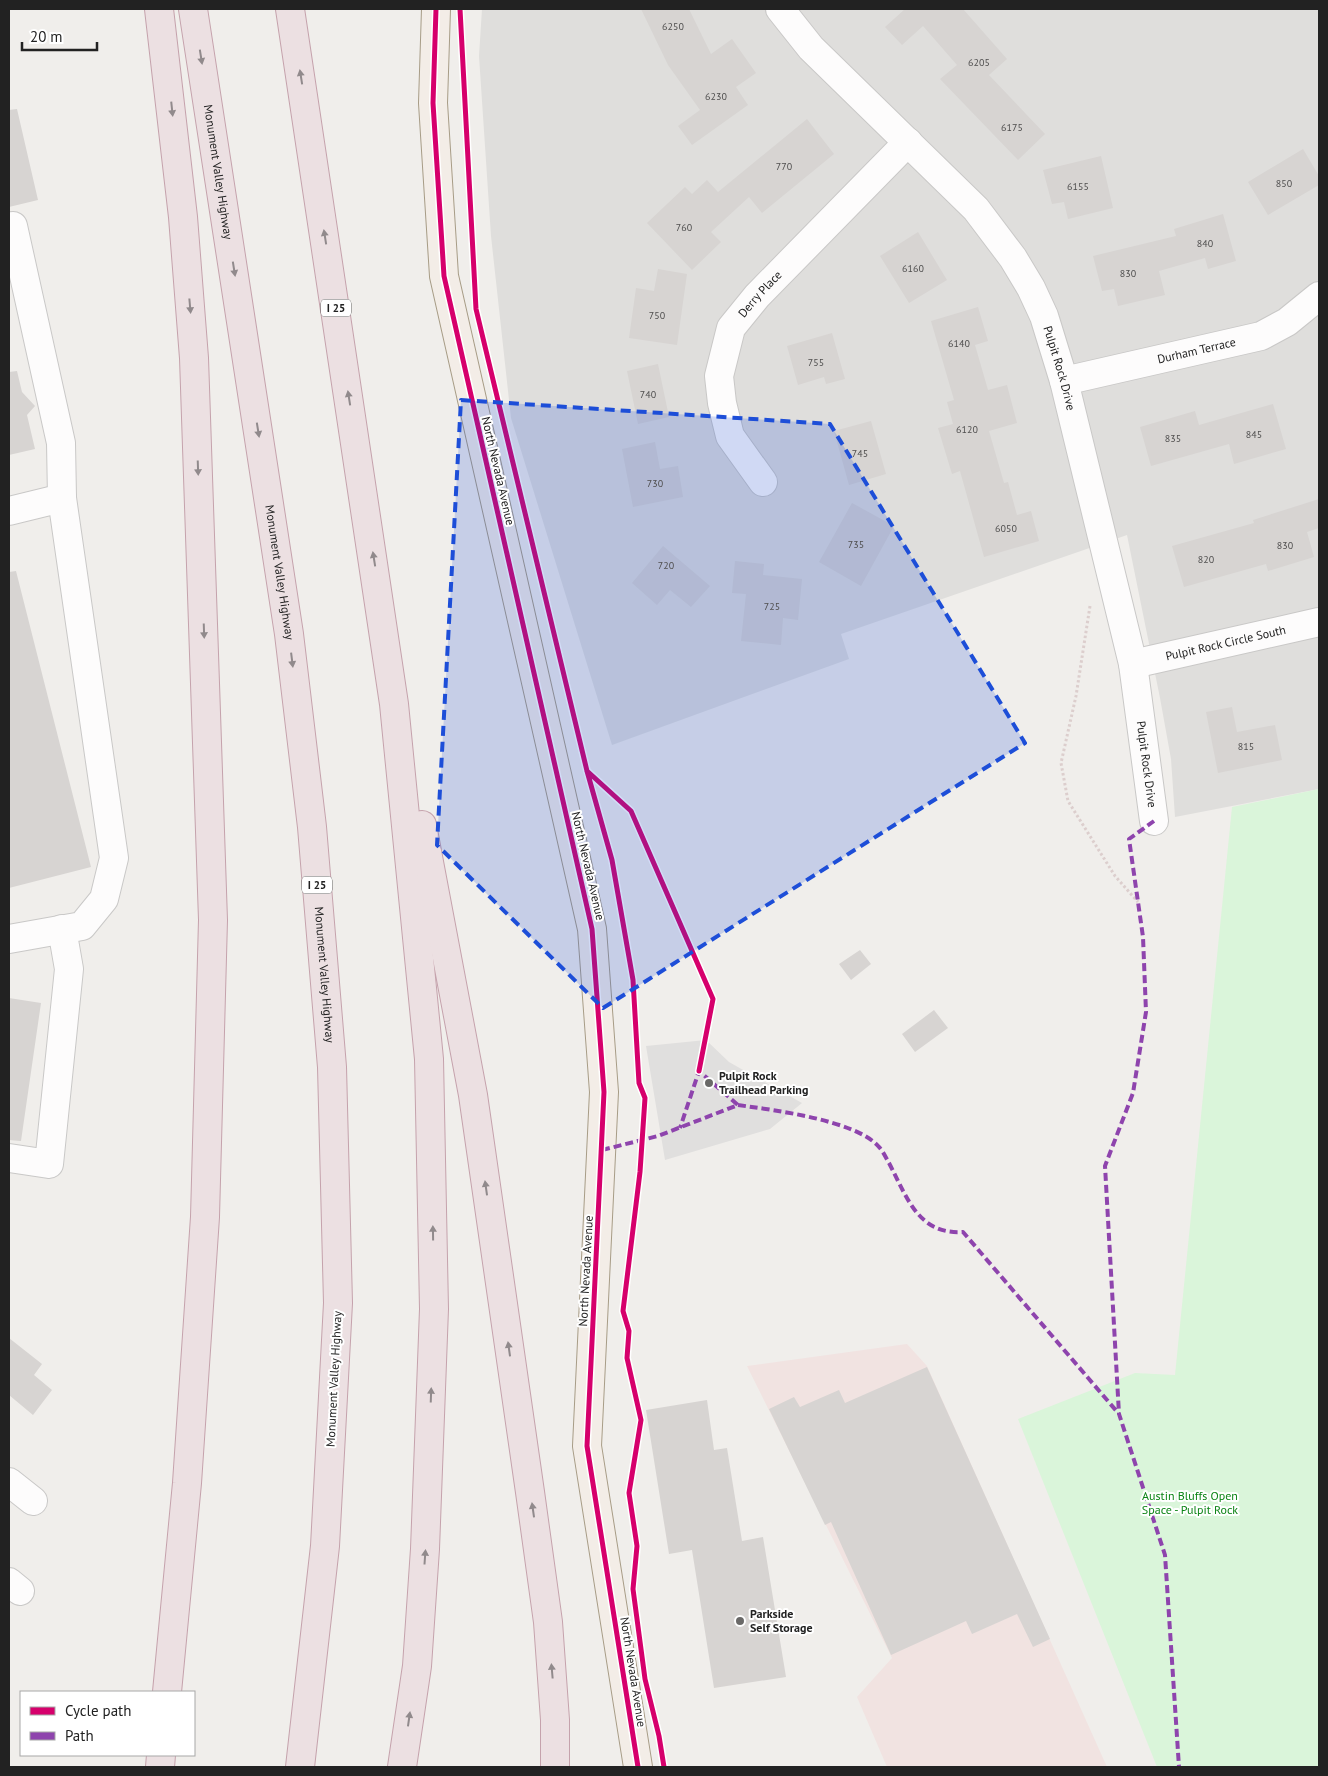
<svg xmlns="http://www.w3.org/2000/svg" width="1328" height="1776" font-family="'PT Sans',sans-serif">
	<style>
		.residential { fill: #dfdedc }
		.commercial { fill: #f1e3e1 }
		.park { fill: #daf5da }
		.parking { fill: #e0dfde }
		.building { fill: #d7d4d2 }
		.lines { fill: none; stroke-linecap: round; stroke-linejoin: round }
		.minor-casing { stroke: #c9c8c7; stroke-width: 30 }
		.major-casing { stroke: #a79c86; stroke-width: 30 }
		.highway-casing { stroke: #c5a2ac; stroke-width: 30 }
		.path { stroke: #dccecd; stroke-width: 3; stroke-dasharray: 2.5 2.5; stroke-linecap: butt }
		.minor { stroke: #fdfcfc; stroke-width: 28 }
		.major { stroke: #f3ede7; stroke-width: 28 }
		.highway { stroke: #ece0e2; stroke-width: 28 }
		.quiet { stroke: #8e44ad; stroke-width: 4; stroke-dasharray: 8 4; stroke-linecap: butt }
		.cycleway-casing { stroke: #fff; stroke-width: 8 }
		.cycleway { stroke: #d6006c; stroke-width: 5 }
		.oneway { fill: #918a8c }
		.marked { fill: #1d4ed8; fill-opacity: 0.2; stroke: #1d4ed8; stroke-width: 4; stroke-dasharray: 10 6; stroke-linejoin: round }
		.poi-dot { fill: #6a6968; stroke: #fff; stroke-width: 2 }
		.labels { text-anchor: middle; stroke-width: 4; stroke-linejoin: round; paint-order: stroke }
		.number-label { font-size: 10px; fill: #4f4e4e }
		.shield { fill: #fff; stroke: #646464; stroke-width: 1 }
		.shield-label { font-size: 11px; font-weight: bold; fill: #222 }
		.street-label { font-size: 12px; fill: #222; stroke: #fff }
		.poi-label { font-size: 12px; font-weight: bold; fill: #222; stroke: #fff; text-anchor: start }
		.park-label { font-size: 12px; fill: #0c8416; stroke: #fff }
	</style>
	<rect width="100%" height="100%" fill="#f0eeeb"/>
	<path class="residential" d="M 482,9 L 1319,9 L 1319,789 L 1175,817 L 1171,759 L 1160,698 L 1127,535 L 841,634 L 849,659 L 612,745 L 511,418 L 491,236 L 479,56 Z"/>
	<path class="commercial" d="M 907,1344 L 927,1366 L 1107,1767 L 887,1767 L 857,1697 L 892,1658 L 747,1366 Z"/>
	<path class="park" d="M 1319,789 L 1319,1767 L 1157,1767 L 1018,1419 L 1135,1373 L 1175,1375 L 1232,807 Z"/>
	<path class="parking" d="M 706,1040 L 729,1062 L 802,1103 L 770,1129 L 665,1160 L 646,1046 Z"/>
	<path class="building" d="M 641,9 L 689,9 L 711,54 L 732,39 L 756,73 L 736,87 L 748,105 L 692,145 L 678,126 L 700,110 L 668,65 Z
		M 905,9 L 963,9 L 1007,59 L 989,75 L 1045,134 L 1018,160 L 940,79 L 957,65 L 923,26 L 902,45 L 885,27 Z
		M 17,109 L 38,200 L 9,207 L 9,110 Z
		M 807,119 L 834,154 L 762,213 L 749,197 L 711,232 L 721,242 L 692,270 L 647,223 L 685,187 L 692,194 L 707,180 L 718,192 Z
		M 1303,149 L 1319,176 L 1319,185 L 1268,215 L 1248,182 Z
		M 1101,156 L 1113,208 L 1068,219 L 1064,202 L 1052,204 L 1043,170 Z
		M 1223,214 L 1236,261 L 1208,269 L 1205,258 L 1159,271 L 1165,295 L 1118,306 L 1114,289 L 1102,291 L 1093,256 L 1176,236 L 1174,229 Z
		M 918,232 L 947,280 L 909,303 L 880,256 Z
		M 658,269 L 687,274 L 677,345 L 629,338 L 636,288 L 654,291 Z
		M 978,307 L 988,341 L 975,345 L 988,390 L 1007,385 L 1017,423 L 989,431 L 1004,483 L 1008,482 L 1017,515 L 1031,511 L 1039,541 L 984,557 L 960,471 L 952,474 L 938,428 L 953,424 L 947,402 L 954,400 L 931,321 Z
		M 832,333 L 845,379 L 826,384 L 824,377 L 798,385 L 787,346 Z
		M 658,364 L 669,417 L 638,424 L 627,371 Z
		M 17,371 L 22,392 L 35,406 L 27,415 L 35,449 L 9,455 L 9,372 Z
		M 1273,404 L 1286,449 L 1234,464 L 1229,444 L 1151,466 L 1140,427 L 1195,411 L 1199,425 Z
		M 871,421 L 886,474 L 849,485 L 834,431 Z
		M 655,442 L 660,469 L 678,466 L 683,497 L 633,507 L 622,449 Z
		M 1319,499 L 1319,528 L 1307,532 L 1314,557 L 1268,571 L 1266,564 L 1184,587 L 1172,546 L 1254,523 L 1253,520 Z
		M 852,503 L 894,526 L 861,586 L 819,562 Z
		M 663,546 L 710,586 L 691,607 L 670,590 L 657,605 L 632,583 Z
		M 735,561 L 764,564 L 763,575 L 802,579 L 798,620 L 783,618 L 781,645 L 741,641 L 746,594 L 732,593 Z
		M 16,571 L 91,867 L 9,888 L 9,572 Z
		M 1232,707 L 1237,732 L 1275,725 L 1282,760 L 1218,773 L 1206,712 Z
		M 860,950 L 871,964 L 851,980 L 839,964 Z
		M 9,998 L 41,1003 L 21,1141 L 9,1140 Z
		M 934,1010 L 948,1028 L 915,1052 L 902,1034 Z
		M 9,1338 L 42,1364 L 34,1375 L 52,1390 L 33,1415 L 9,1395 Z
		M 927,1367 L 1050,1639 L 1033,1647 L 1017,1614 L 972,1634 L 966,1621 L 891,1655 L 831,1522 L 825,1525 L 769,1409 L 794,1397 L 800,1407 L 839,1390 L 845,1403 Z
		M 707,1400 L 714,1450 L 727,1448 L 742,1541 L 763,1537 L 786,1677 L 714,1688 L 692,1550 L 669,1554 L 646,1410 Z"/>
	<g class="lines">
		<defs>
			<g id="minor">
				<path id="s1" d="M 780,9 L 811,48 L 976,209 L 1013,258 L 1031,288 L 1044,316 L 1064,381 L 1133,664 L 1154,821"/>
				<path d="M 13,226 L 61,443 L 62,498"/>
				<path id="s2" d="M 1064,381 L 1261,336 L 1287,322 L 1319,296"/>
				<path id="s3" d="M 763,482 L 730,436 L 722,403 L 719,376 L 731,328 L 757,296 L 908,142"/>
				<path d="M 9,511 L 62,498 L 114,858 L 104,899 L 82,926 L 9,939"/>
				<path id="s4" d="M 1133,664 L 1319,622"/>
				<path d="M 9,1158 L 49,1164 L 69,969 L 62,929"/>
				<path d="M 9,1482 L 33,1501"/>
				<path d="M 9,1582 L 20,1591"/>
			</g>
			<path id="major" d="M 436,9 L 433,103 L 444,276 L 592,929 L 604,1092 L 587,1446 L 638,1767"/>
			<g id="highway">
				<path d="M 159,9 L 183,217 L 194,358 L 213,920 L 205,1217 L 187,1483 L 167,1692"/>
				<path id="s5" d="M 193,9 L 289,634 L 312,827 L 332,1067 L 338,1303 L 325,1546 L 300,1767"/>
				<path d="M 290,9 L 394,704 L 429,1059 L 434,1309 L 425,1549 L 417,1666 L 402,1767"/>
				<path d="M 422,825 L 473,1095 L 530,1492 L 548,1622 L 555,1720 L 555,1767"/>
				<path d="M 160,1767 L 161,1755"/>
			</g>
		</defs>
		<use href="#minor" class="minor-casing"/>
		<use href="#major" class="major-casing"/>
		<use href="#highway" class="highway-casing"/>
		<path class="path" d="M 1090,606 L 1076,696 L 1061,763 L 1068,801 L 1115,876 L 1138,902"/>
		<use href="#minor" class="minor"/>
		<use href="#major" class="major"/>
		<use href="#highway" class="highway"/>
		<path class="quiet" d="M 1154,821 L 1129,839 L 1143,937 L 1146,1012 L 1133,1093 L 1105,1166 L 1119,1414 L 1165,1555 L 1179,1767
			M 738,1105 C 773,1110 856,1120 879,1147 C 883,1151 886,1158 889,1163 C 907,1197 918,1235 963,1232 L 1119,1414
			M 602,1150 L 658,1136 L 738,1105 L 699,1071 L 680,1128"/>
		<defs>
			<path id="cycleway" d="M 436,9 L 433,103 L 444,276 L 592,929 L 604,1092 L 587,1446 L 638,1767
				M 460,9 L 476,309 L 587,771 L 612,860 L 633,980 L 639,1083 L 645,1098 L 640,1172 L 623,1311 L 629,1331 L 627,1358 L 641,1420 L 629,1493 L 637,1546 L 633,1589 L 645,1679 L 659,1736 L 664,1767
				M 587,771 L 631,811 L 713,999 L 699,1071"/>
		</defs>
		<use href="#cycleway" class="cycleway-casing"/>
		<use href="#cycleway" class="cycleway"/>
	</g>
	<defs><path id="oneway-solid" d="M-6-.8H1V-3.2L6.5 0L1 3.2V.8H-6Z" transform="scale(1.25)"/></defs>
	<g class="oneway">
		<use href="#oneway-solid" transform="translate(201 57) rotate(81)"/>
		<use href="#oneway-solid" transform="translate(301 77) rotate(-99)"/>
		<use href="#oneway-solid" transform="translate(172 109) rotate(84)"/>
		<use href="#oneway-solid" transform="translate(325 237) rotate(-99)"/>
		<use href="#oneway-solid" transform="translate(234 269) rotate(81)"/>
		<use href="#oneway-solid" transform="translate(190 306) rotate(85)"/>
		<use href="#oneway-solid" transform="translate(349 398) rotate(-99)"/>
		<use href="#oneway-solid" transform="translate(258 430) rotate(81)"/>
		<use href="#oneway-solid" transform="translate(198 468) rotate(88)"/>
		<use href="#oneway-solid" transform="translate(374 559) rotate(-99)"/>
		<use href="#oneway-solid" transform="translate(204 631) rotate(88)"/>
		<use href="#oneway-solid" transform="translate(292 660) rotate(83)"/>
		<use href="#oneway-solid" transform="translate(486 1188) rotate(-98)"/>
		<use href="#oneway-solid" transform="translate(433 1233) rotate(-91)"/>
		<use href="#oneway-solid" transform="translate(509 1349) rotate(-98)"/>
		<use href="#oneway-solid" transform="translate(431 1395) rotate(-88)"/>
		<use href="#oneway-solid" transform="translate(533 1510) rotate(-98)"/>
		<use href="#oneway-solid" transform="translate(425 1557) rotate(-86)"/>
		<use href="#oneway-solid" transform="translate(552 1671) rotate(-95)"/>
		<use href="#oneway-solid" transform="translate(409 1719) rotate(-82)"/>
	</g>
	<path class="marked" d="M 461,400 L 830,424 L 1025,743 L 603,1008 L 437,845 Z"/>
	<g class="poi-dot">
		<circle cx="709" cy="1083" r="5"/>
		<circle cx="740" cy="1621" r="5"/>
	</g>
	<g class="labels">
		<g class="number-label">
			<text x="673" y="30">6250</text>
			<text x="979" y="66">6205</text>
			<text x="716" y="100">6230</text>
			<text x="1012" y="131">6175</text>
			<text x="784" y="170">770</text>
			<text x="1284" y="187">850</text>
			<text x="1078" y="190">6155</text>
			<text x="684" y="231">760</text>
			<text x="1205" y="247">840</text>
			<text x="913" y="272">6160</text>
			<text x="1128" y="277">830</text>
			<text x="657" y="319">750</text>
			<text x="959" y="347">6140</text>
			<text x="816" y="366">755</text>
			<text x="648" y="398">740</text>
			<text x="967" y="433">6120</text>
			<text x="1254" y="438">845</text>
			<text x="1173" y="442">835</text>
			<text x="860" y="457">745</text>
			<text x="655" y="487">730</text>
			<text x="1006" y="532">6050</text>
			<text x="856" y="548">735</text>
			<text x="1285" y="549">830</text>
			<text x="1206" y="563">820</text>
			<text x="666" y="569">720</text>
			<text x="772" y="610">725</text>
			<text x="1246" y="750">815</text>
		</g>
		<g class="shield">
			<rect x="321" y="299.5" width="30" height="17" rx="4"/>
			<rect x="302" y="876.5" width="30" height="17" rx="4"/>
		</g>
		<g class="shield-label">
			<text x="336" y="312">I 25</text>
			<text x="317" y="889">I 25</text>
		</g>
		<g class="street-label">
			<text dy="4" stroke="none"><textPath href="#s5" startOffset="165">Monument Valley Highway</textPath></text>
			<text dy="4" stroke="none"><textPath href="#s3" startOffset="212">Derry Place</textPath></text>
			<text dy="4" stroke="none"><textPath href="#s2" startOffset="136">Durham Terrace</textPath></text>
			<text dy="4" stroke="none"><textPath href="#s1" startOffset="462">Pulpit Rock Drive</textPath></text>
			<text transform="translate(498 471) rotate(77)" y="4">North Nevada Avenue</text>
			<text dy="4" stroke="none"><textPath href="#s5" startOffset="570">Monument Valley Highway</textPath></text>
			<text dy="4" stroke="none"><textPath href="#s4" startOffset="95">Pulpit Rock Circle South</textPath></text>
			<text dy="4" stroke="none"><textPath href="#s1" startOffset="868">Pulpit Rock Drive</textPath></text>
			<text transform="translate(588 866) rotate(77)" y="4">North Nevada Avenue</text>
			<text dy="4" stroke="none"><textPath href="#s5" startOffset="975">Monument Valley Highway</textPath></text>
			<text transform="translate(586 1271) rotate(-87)" y="4">North Nevada Avenue</text>
			<text transform="translate(334 1379) rotate(-87)" y="4">Monument Valley Highway</text>
			<text transform="translate(633 1672) rotate(81)" y="4">North Nevada Avenue</text>
		</g>
		<g class="poi-label">
			<text x="719" y="1080">Pulpit Rock<tspan x="719" dy="14">Trailhead Parking</tspan></text>
			<text x="750" y="1618">Parkside<tspan x="750" dy="14">Self Storage</tspan></text>
		</g>
		<g class="park-label">
			<text x="1190" y="1500">Austin Bluffs Open<tspan x="1190" dy="14">Space - Pulpit Rock</tspan></text>
		</g>
	</g>
	<rect width="1328" height="1776" fill="none" stroke="#222222" stroke-width="20"/>
	<rect x="20" y="1691" width="175" height="65" fill="#ffffff" stroke="#a7a7a7"/>
	<rect x="30" y="1707" width="25" height="8" fill="#d6006c" stroke="#a7a7a7"/>
	<text x="65" y="1716" font-size="15" fill="#222222">Cycle path</text>
	<rect x="30" y="1732" width="25" height="8" fill="#8e44ad" stroke="#a7a7a7"/>
	<text x="65" y="1741" font-size="15" fill="#222222">Path</text>
	<path d="M22 42v8h75v-8" fill="none" stroke="#222222" stroke-width="2.5"/>
	<text x="30" y="42" font-size="15" fill="#222222" stroke="#ffffff" stroke-width="4" paint-order="stroke">20 m</text>
</svg>
